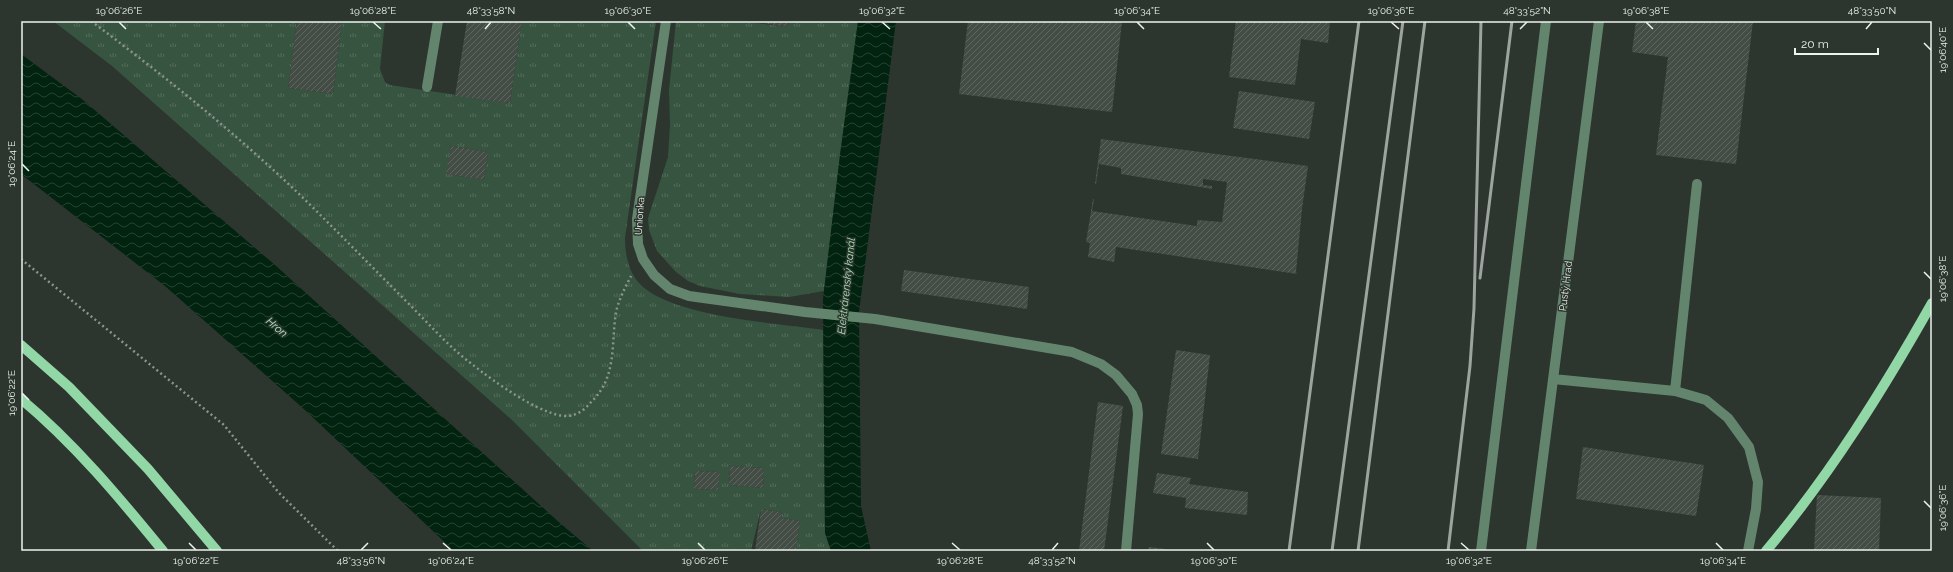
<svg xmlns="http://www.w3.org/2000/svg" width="1953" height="572" font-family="Raleway,sans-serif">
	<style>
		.grass { fill: url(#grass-tufts); fill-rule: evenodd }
		.water { fill: url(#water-waves) }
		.building { fill: url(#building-hatch) }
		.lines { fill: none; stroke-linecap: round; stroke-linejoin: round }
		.path { stroke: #8c948e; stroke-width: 2.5; stroke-dasharray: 2 3; stroke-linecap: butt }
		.minor { stroke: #64856d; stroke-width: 10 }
		.major { stroke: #92d8a7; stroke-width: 10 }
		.rail { stroke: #9da49f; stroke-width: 3 }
		.ticks { fill: none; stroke: #edf3ee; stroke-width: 1.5 }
		.labels { text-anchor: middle; stroke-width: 3; stroke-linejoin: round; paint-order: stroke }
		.street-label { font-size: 10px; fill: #edf3ee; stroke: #2c352e }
		.water-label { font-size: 11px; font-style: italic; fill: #a7e4b8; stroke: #2c352e }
		.neatline { fill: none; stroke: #edf3ee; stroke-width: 1.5 }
		.ticks-label { font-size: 10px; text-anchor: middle; fill: #edf3ee }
	</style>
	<defs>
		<pattern id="grass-tufts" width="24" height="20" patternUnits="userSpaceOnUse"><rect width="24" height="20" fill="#36543f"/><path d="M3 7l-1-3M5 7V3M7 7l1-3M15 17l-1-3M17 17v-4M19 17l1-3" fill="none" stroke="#536d5b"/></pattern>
		<pattern id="water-waves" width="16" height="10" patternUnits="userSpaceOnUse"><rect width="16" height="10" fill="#01230f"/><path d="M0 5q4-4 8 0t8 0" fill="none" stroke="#264332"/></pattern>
		<pattern id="building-hatch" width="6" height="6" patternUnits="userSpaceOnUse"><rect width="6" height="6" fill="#434c45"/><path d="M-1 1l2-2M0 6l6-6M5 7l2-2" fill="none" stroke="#5e6660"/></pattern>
	</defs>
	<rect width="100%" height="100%" fill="#2c352e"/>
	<path class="grass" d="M 53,21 L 297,21 L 288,88 L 333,94 L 342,21 L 385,21 L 380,69 L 385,82 L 390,85 L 510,103 L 522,21 L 656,21 L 625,238 C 625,253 628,271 639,283 C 670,317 777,323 823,330 L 825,533 L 831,551 L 796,551 L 800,521 L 781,518 L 782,512 L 761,509 L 751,551 L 643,551 L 512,420 L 112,66 ZM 451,146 L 488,152 L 484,180 L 447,174 ZM 730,466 L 764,468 L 763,488 L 729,485 ZM 695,471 L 719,472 L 718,490 L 694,489 Z
		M 676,21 L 742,21 L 787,27 L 788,21 L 858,21 L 840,155 L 824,291 L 789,297 L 740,294 L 700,286 L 688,281 L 676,272 L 657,251 L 649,230 L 648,218 L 668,157 L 670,124 L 669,90 Z"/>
	<path class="water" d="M 858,21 L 896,21 L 859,312 L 861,506 L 871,551 L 831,551 L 825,533 L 823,299 L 840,155 Z
		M 21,54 L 83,100 L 275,265 L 561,524 L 593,551 L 454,551 L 305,410 L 165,286 L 21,174 Z"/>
	<path class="building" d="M 297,21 L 342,21 L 333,94 L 288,88 Z
		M 467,21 L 522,21 L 510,103 L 455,96 Z
		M 749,21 L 788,21 L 787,27 Z
		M 968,21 L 1122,21 L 1112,112 L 959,94 Z
		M 1236,21 L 1330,21 L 1328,43 L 1301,39 L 1295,85 L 1229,77 Z
		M 1636,21 L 1753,21 L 1736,164 L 1656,155 L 1668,57 L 1632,52 Z
		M 1239,91 L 1315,102 L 1309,139 L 1233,128 Z
		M 1101,139 L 1308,166 L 1302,209 L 1296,272 L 1297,274 L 1116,247 L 1114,262 L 1088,257 L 1090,243 L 1086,242 L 1093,199 L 1094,199 L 1092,211 L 1197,226 L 1197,220 L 1222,222 L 1227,182 L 1203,179 L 1203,185 L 1212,186 L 1212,189 L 1121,174 L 1121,168 L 1099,164 L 1096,184 L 1095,184 Z
		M 451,146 L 488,152 L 484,180 L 446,174 Z
		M 904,270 L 1029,287 L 1027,309 L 901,291 Z
		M 1176,350 L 1210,355 L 1198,459 L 1161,454 Z
		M 1098,402 L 1123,406 L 1104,551 L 1079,551 Z
		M 1583,447 L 1704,465 L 1696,516 L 1576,499 Z
		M 730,466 L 764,468 L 763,488 L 729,485 Z
		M 695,471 L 720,472 L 718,490 L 694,489 Z
		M 1157,473 L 1191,478 L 1189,484 L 1248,492 L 1247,515 L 1185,508 L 1186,498 L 1153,493 Z
		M 1817,495 L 1881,498 L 1879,551 L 1814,551 Z
		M 761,509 L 782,512 L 781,518 L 800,521 L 796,551 L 755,551 Z
		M 1149,547 L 1166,549 L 1166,551 L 1148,551 Z"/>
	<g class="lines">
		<path class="path" d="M 91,21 C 163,75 233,131 298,193 C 335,229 371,266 407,302 C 429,324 449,347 473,365 C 492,380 550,423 573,415 C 581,413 587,407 592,401 C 617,377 611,344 616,312 C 619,299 625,288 631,276
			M 21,259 L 224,425 L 279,493 L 338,551"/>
		<path class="minor" d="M 666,21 L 637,219 L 638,244 L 643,259 L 654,275 L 670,289 L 689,296 L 805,312 L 875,319 L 1072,352 L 1101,364 L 1116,375 L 1132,394 L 1137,405 L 1138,414 L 1126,551
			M 427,87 L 438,21
			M 1553,379 L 1675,391 L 1706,400 L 1728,418 L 1749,447 L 1758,482 L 1756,509 L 1748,551
			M 1675,391 L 1697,184
			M 1481,551 L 1546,21
			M 1531,551 L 1599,21"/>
		<path class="major" d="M 21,345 L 69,387 L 148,469 L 217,551
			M 21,399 C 74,443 119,497 163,551
			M 1766,551 C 1830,475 1883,390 1932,303"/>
		<path class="rail" d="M 1480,278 L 1512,21
			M 1289,551 L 1359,21
			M 1332,551 L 1403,21
			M 1358,551 L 1425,21
			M 1448,551 L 1470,366 L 1474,308 L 1481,21"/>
	</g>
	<path class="ticks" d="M 119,22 L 126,29M 373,22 L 381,29M 628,22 L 635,29M 882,22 L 890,29M 1137,22 L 1144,29M 1391,22 L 1399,29M 1646,22 L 1653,29M 485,29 L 491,22M 1520,29 L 1527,22M 1866,29 L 1872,22M 1924,43 L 1931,50M 22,164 L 29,171M 1924,272 L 1931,279M 22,393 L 29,400M 1924,501 L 1931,508M 189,543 L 196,550M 443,543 L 451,550M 698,543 L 705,550M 952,543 L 960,550M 1207,543 L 1214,550M 1461,543 L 1469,550M 1716,543 L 1723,550M 361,550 L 368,543M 1052,550 L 1058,543"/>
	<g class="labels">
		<g class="street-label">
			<text transform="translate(639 216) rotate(-86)" y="4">Unionka</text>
			<text transform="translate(1565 286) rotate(-83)" y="4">Pustý Hrad</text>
		</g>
		<g class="water-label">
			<text transform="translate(846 286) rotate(-84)" y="4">Elektrárenský kanál</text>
			<text transform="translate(277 327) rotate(41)" y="4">Hron</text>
		</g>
	</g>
	<rect width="1953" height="572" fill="none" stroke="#2c352e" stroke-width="44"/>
	<path d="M1795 48v6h83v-6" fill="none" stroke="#edf3ee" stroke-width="2"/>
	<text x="1801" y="48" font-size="12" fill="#edf3ee" stroke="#2c352e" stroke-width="3" paint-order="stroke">20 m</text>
	<rect x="22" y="22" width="1909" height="528" class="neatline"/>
	<g class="ticks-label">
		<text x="119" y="14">19°06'26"E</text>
		<text x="373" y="14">19°06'28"E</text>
		<text x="491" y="14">48°33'58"N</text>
		<text x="628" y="14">19°06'30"E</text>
		<text x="882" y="14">19°06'32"E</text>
		<text x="1137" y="14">19°06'34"E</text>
		<text x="1391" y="14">19°06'36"E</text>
		<text x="1527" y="14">48°33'52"N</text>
		<text x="1646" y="14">19°06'38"E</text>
		<text x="1872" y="14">48°33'50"N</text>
		<text transform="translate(1942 50) rotate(-90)" y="4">19°06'40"E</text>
		<text transform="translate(11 164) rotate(-90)" y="4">19°06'24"E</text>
		<text transform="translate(1942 279) rotate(-90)" y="4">19°06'38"E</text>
		<text transform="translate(11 393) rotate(-90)" y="4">19°06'22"E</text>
		<text transform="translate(1942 508) rotate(-90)" y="4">19°06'36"E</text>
		<text x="196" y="564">19°06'22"E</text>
		<text x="361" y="564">48°33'56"N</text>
		<text x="451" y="564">19°06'24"E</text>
		<text x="705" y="564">19°06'26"E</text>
		<text x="960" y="564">19°06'28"E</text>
		<text x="1052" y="564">48°33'52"N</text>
		<text x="1214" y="564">19°06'30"E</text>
		<text x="1469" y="564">19°06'32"E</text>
		<text x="1723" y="564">19°06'34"E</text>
	</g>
</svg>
